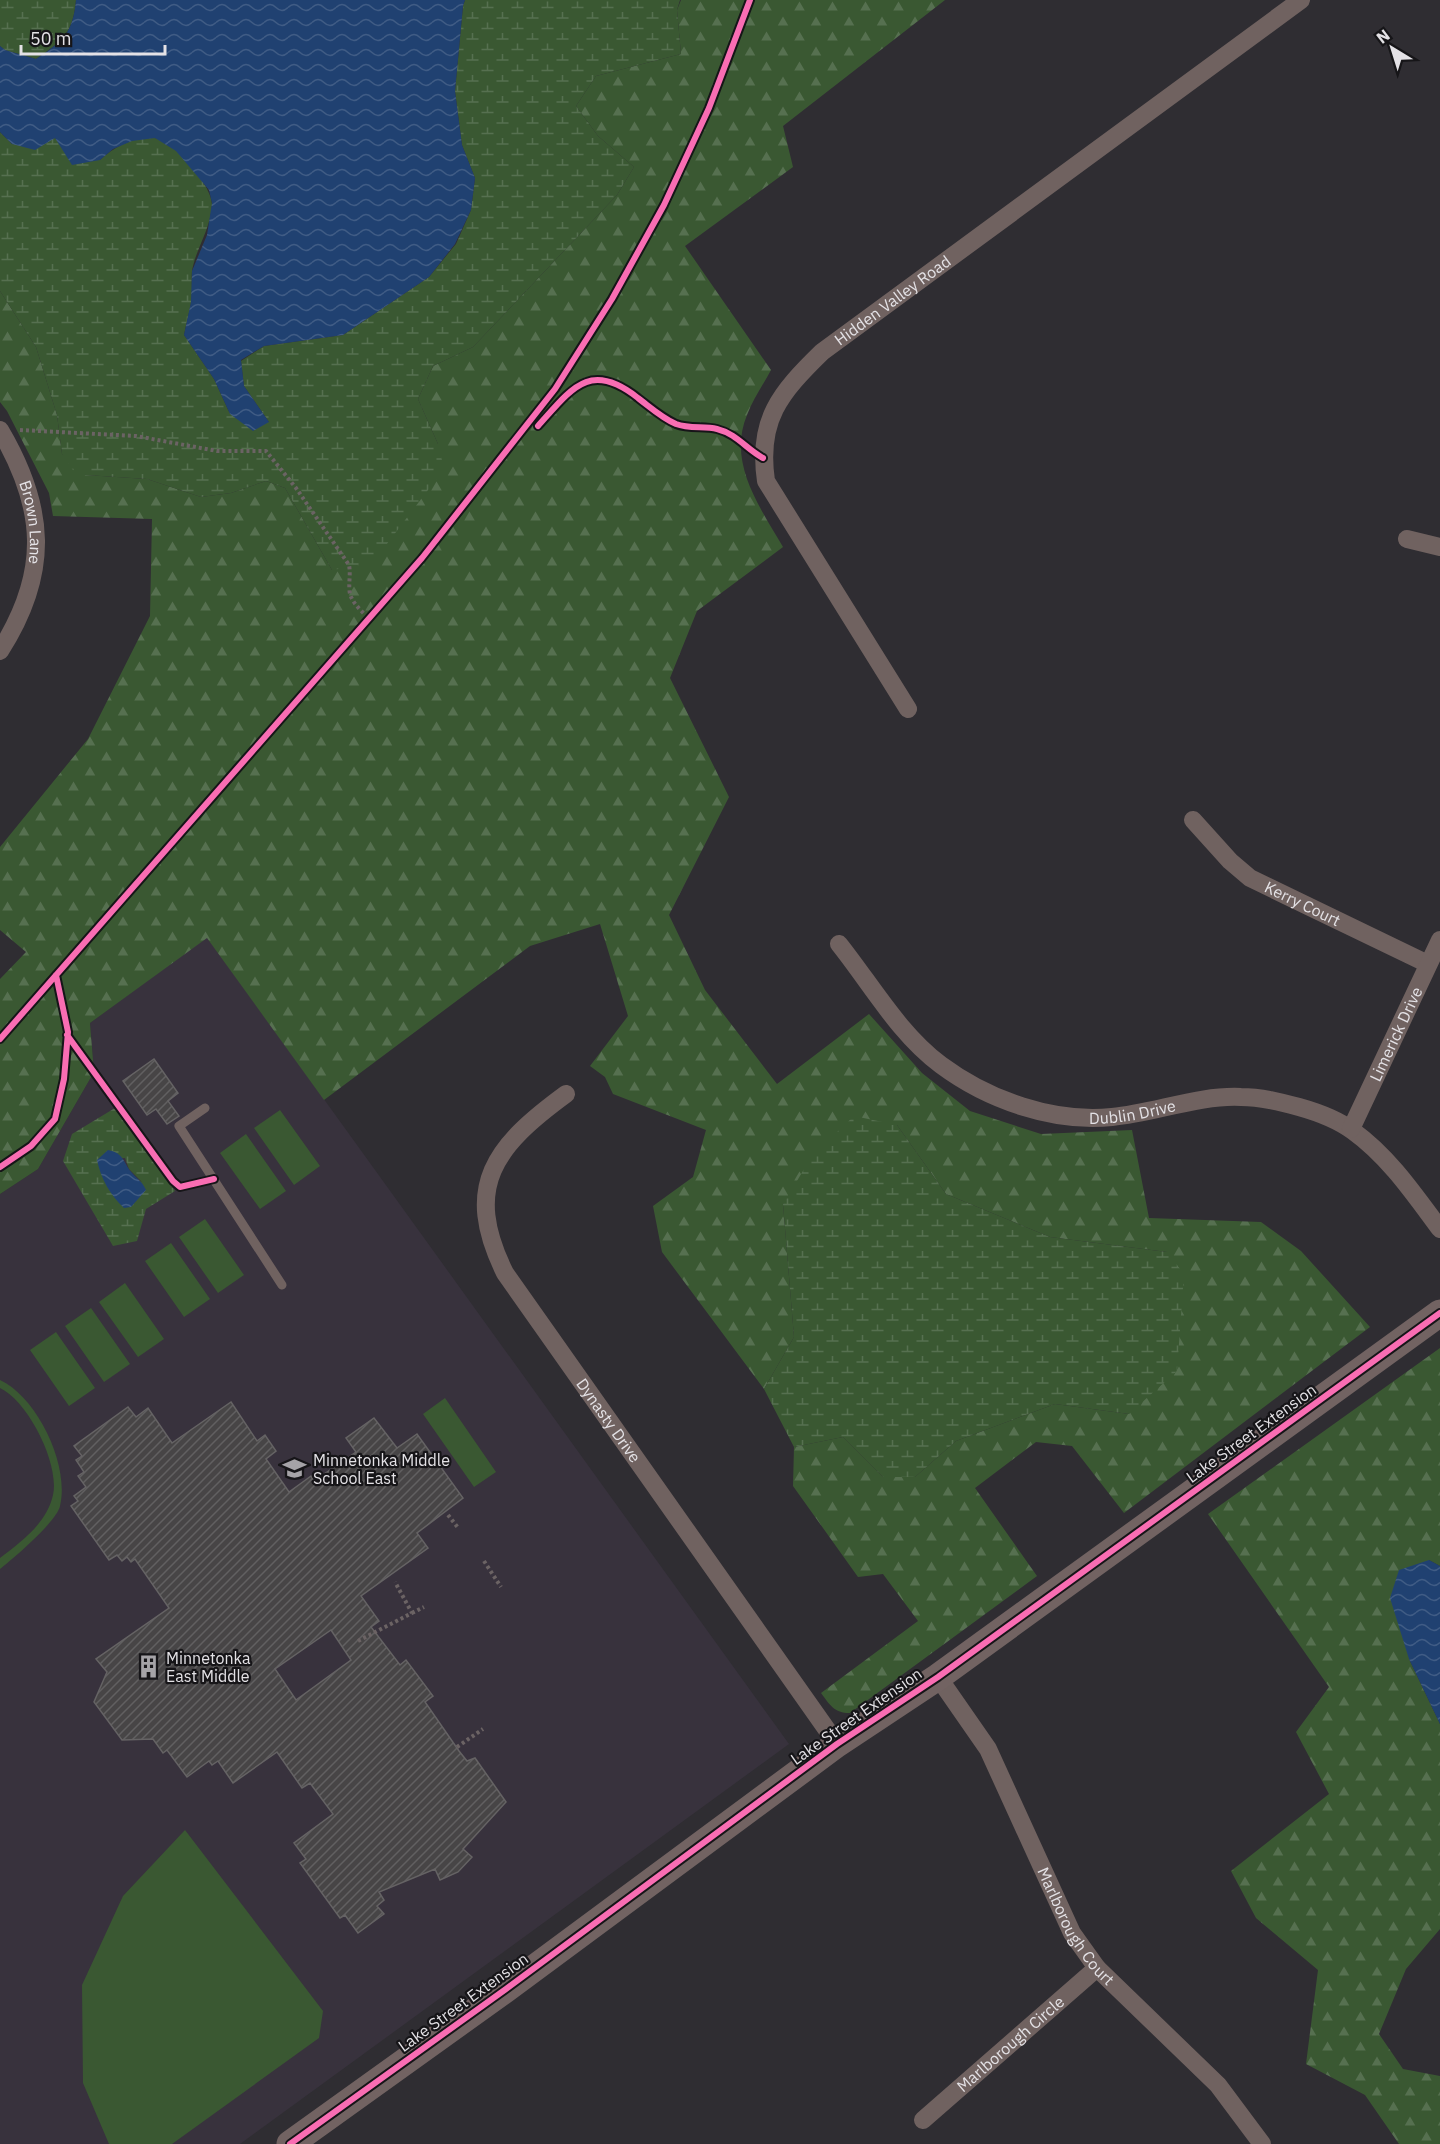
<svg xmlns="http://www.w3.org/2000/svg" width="1440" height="2144" font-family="'IBM Plex Sans',sans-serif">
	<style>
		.built { fill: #38323d }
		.forest { fill: url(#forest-firs) }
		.wetland { fill: url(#wetland-marsh); fill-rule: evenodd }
		.green { fill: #3a5832 }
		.water { fill: url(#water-waves) }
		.building { fill: url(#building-hatch); stroke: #656364; stroke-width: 1.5; fill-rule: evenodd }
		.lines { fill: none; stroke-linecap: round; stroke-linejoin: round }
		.path { stroke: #6b6364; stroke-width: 4; stroke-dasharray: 3 3; stroke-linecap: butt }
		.lane { stroke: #706260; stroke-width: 9 }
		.street { stroke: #706260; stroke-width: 18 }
		.secondary { stroke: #726362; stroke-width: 27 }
		.cycleway-casing { stroke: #161518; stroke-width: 10 }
		.cycleway { stroke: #f96db3; stroke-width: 6 }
		.labels { text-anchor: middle; stroke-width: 4.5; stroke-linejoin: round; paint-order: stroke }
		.street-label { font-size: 16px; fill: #e4e2e6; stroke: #161518 }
		.poi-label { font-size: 16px; fill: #e4e2e6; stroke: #161518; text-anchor: start }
	</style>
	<defs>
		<pattern id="forest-firs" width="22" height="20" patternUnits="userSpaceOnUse" patternTransform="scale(1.5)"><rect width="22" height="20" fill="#3a5832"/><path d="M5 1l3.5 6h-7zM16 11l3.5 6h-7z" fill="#567050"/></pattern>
		<pattern id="wetland-marsh" width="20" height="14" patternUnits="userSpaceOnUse" patternTransform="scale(1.5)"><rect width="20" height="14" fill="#3a5832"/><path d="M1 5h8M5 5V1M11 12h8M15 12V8" fill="none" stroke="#567050"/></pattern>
		<pattern id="water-waves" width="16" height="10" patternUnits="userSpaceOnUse" patternTransform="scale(1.5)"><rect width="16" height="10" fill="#204171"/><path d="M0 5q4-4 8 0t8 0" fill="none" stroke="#405c85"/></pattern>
		<pattern id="building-hatch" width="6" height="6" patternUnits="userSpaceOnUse" patternTransform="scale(1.5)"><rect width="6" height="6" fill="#474546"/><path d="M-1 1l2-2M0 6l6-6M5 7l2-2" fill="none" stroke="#616061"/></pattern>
	</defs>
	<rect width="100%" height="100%" fill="#2f2d32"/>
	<path class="built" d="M 207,937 L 789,1744 L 240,2144 L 0,2144 L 0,1194 L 38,1169 L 94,1072 L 90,1023 Z"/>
	<path class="forest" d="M 681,0 L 945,0 L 783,126 L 793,167 L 685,246 L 771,370 C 763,385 753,399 747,415 C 727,463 760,507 783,547 L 697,611 L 670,678 L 729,797 L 669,915 L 705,990 L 777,1084 L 869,1014 L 922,1073 L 970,1111 L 1041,1134 L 1132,1130 L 1149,1218 L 1261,1222 L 1301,1251 L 1370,1327 L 1124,1513 L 1072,1446 L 1036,1442 L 975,1488 L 1037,1576 L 850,1713 C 834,1713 830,1705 821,1693 L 918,1621 L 883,1574 L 858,1577 L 793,1486 L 794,1447 L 843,1437 L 883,1477 L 915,1477 L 956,1441 L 1055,1404 L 1129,1414 L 1167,1252 L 1050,1237 L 946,1194 L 897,1125 L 783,1204 L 794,1337 L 764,1389 L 662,1252 L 653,1206 L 693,1177 L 706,1130 L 613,1094 L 605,1077 L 590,1066 L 628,1016 L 600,924 L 530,946 L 324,1100 L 207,938 L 90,1023 L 94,1072 L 38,1169 L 0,1194 L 0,979 L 26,952 L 0,930 L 0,847 L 88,739 L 150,616 L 152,519 L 53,516 L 49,493 L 7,411 L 0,402 L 0,291 L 36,347 L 57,415 L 62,454 L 86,475 L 147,479 L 201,497 L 231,493 L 266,481 L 285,488 L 332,570 L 438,444 L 418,399 L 433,366 L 473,347 L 617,195 L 634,167 L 598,136 L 576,106 L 596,76 L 681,54 L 677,10 Z
		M 1440,1348 L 1440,1566 L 1429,1560 L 1409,1659 L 1440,1724 L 1440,1929 L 1406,1969 L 1379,2034 L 1403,2069 L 1440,2076 L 1440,2144 L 1399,2144 L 1365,2095 L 1306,2064 L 1318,1970 L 1256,1918 L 1231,1871 L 1329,1794 L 1296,1732 L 1329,1687 L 1208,1514 Z"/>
	<path class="wetland" d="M 0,0 L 76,0 C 73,34 62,41 36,59 L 5,50 L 0,46 Z
		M 465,0 L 680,0 L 677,10 L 681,54 L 596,76 L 576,106 L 598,136 L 634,167 L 617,195 L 473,347 L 433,366 L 418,399 L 438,444 L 444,469 L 377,557 L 363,565 L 332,570 L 285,488 L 266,481 L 231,493 L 201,497 L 147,479 L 86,475 L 73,470 L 62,454 L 57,415 L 36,347 L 0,291 L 0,132 L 12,144 L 55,138 L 100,160 C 114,147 134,136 154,138 C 173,140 213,186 212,205 C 210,231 196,248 192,271 C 191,281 193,292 191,303 C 189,314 186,324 184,335 L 214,379 L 230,414 L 269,422 L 244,386 L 241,361 L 264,346 L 343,335 L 429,277 L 456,244 L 471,210 L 475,178 L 462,145 L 455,91 L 463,6 Z
		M 115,1108 L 175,1191 L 146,1209 L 137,1241 L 113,1246 L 63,1161 L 72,1134 ZM 125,1158 L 129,1169 L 142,1182 L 97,1160 Z
		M 854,1116 L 897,1125 L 946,1194 L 1050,1237 L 1167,1252 L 1184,1274 L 1177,1371 L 1129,1414 L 1055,1404 L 956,1441 L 915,1477 L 883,1477 L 843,1437 L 794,1447 L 764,1389 L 794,1337 L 783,1204 L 812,1156 Z"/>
	<path class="green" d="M 280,1110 L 320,1166 L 294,1185 L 254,1128 Z
		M 246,1134 L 286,1191 L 260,1209 L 220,1153 Z
		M 205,1219 L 244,1275 L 218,1293 L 179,1237 Z
		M 171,1243 L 210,1299 L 184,1317 L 145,1261 Z
		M 125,1283 L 164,1339 L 138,1357 L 99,1302 Z
		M 91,1308 L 130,1364 L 104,1382 L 65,1326 Z
		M 56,1332 L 95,1388 L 69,1406 L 30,1350 Z
		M 0,1380 C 37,1397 70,1465 60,1506 C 57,1521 14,1558 0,1569 L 0,1558 C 21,1542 47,1523 53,1495 C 60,1464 28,1401 0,1388 Z
		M 445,1398 L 496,1472 L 474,1487 L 423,1414 Z
		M 185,1830 L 323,2011 L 319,2038 L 172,2144 L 109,2144 L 83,2083 L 82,1985 L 123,1896 Z"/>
	<path class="water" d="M 76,0 L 465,0 L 463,6 L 455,91 L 462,145 L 475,178 L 471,210 L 455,244 L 429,277 L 343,335 L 264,346 L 241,360 L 244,386 L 269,422 L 253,431 L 230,414 L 214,379 L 184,335 L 191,302 L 192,271 L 207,235 L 212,203 L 209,190 L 176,151 L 155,138 L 132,141 L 113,149 L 100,160 L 72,165 L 55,138 L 35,150 L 12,144 L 0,132 L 0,46 L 5,50 L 36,59 C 63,41 73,33 76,0 Z
		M 108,1150 C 125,1153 123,1164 133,1174 C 138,1180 142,1181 146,1190 L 131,1207 L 124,1208 C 110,1195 101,1179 97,1160 Z
		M 1429,1560 L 1440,1566 L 1440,1724 L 1409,1659 L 1390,1598 L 1399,1570 Z"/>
	<path class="building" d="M 154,1059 L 178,1093 L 168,1101 L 179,1116 L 167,1124 L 156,1109 L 147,1115 L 123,1081 Z
		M 231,1402 L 257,1441 L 265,1435 L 276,1451 L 266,1459 L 289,1492 L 311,1476 L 314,1481 L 356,1452 L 346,1438 L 374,1418 L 397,1448 L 417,1434 L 463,1498 L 417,1533 L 428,1548 L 361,1596 L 379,1621 L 371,1627 L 400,1665 L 406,1660 L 433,1696 L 425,1702 L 459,1751 L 467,1761 L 475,1758 L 506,1802 L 463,1849 L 472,1857 L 458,1872 L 440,1880 L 435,1869 L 379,1892 L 384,1900 L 377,1906 L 384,1914 L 358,1933 L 345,1915 L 340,1918 L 300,1863 L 306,1859 L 294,1843 L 333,1814 L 310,1783 L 302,1788 L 277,1752 L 233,1783 L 218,1761 L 212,1765 L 209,1761 L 187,1777 L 167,1750 L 163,1753 L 153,1739 L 122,1740 L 94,1702 L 107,1672 L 96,1659 L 169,1608 L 135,1559 L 131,1562 L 127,1557 L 122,1561 L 117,1555 L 109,1560 L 71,1506 L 78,1501 L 74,1496 L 86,1487 L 78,1476 L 84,1472 L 76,1460 L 82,1456 L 74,1446 L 128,1407 L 136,1417 L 148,1408 L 172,1443 ZM 331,1630 L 351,1660 L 296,1700 L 275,1669 Z"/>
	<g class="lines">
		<path class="path" d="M 20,430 L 136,436 L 217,451 L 266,451 L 296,488 L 349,565 C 351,575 348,585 350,594 C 353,604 362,611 368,618
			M 448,1515 L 459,1529
			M 484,1561 L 501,1587
			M 412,1613 L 424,1607
			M 358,1641 L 412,1613 L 395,1582
			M 457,1747 L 483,1729"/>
		<path class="lane" d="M 205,1108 L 179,1126 L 282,1285"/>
		<g class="street">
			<path id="s1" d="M 0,430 C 46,508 50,573 0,651"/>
			<path d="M 1407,539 L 1440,547"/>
			<path id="s2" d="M 908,709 L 766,481 C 757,420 780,393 822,352 L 1301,0"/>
			<path id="s3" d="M 1193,820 L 1230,861 L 1250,878 L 1428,964"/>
			<path id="s4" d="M 839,944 C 871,984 899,1034 941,1065 C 988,1100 1053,1123 1112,1117 C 1155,1113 1198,1095 1241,1097 C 1261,1097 1280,1102 1299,1107 C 1317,1112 1338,1120 1353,1131 C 1389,1157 1414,1194 1440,1229"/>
			<path id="s5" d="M 566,1094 C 495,1146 462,1186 505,1273 L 837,1744"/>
			<path id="s6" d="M 1351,1129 L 1440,940"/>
			<path id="s7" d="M 938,1677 L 988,1749 L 1072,1933 L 1097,1968 L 1218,2085 L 1262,2144"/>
			<path id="s8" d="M 923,2120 L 1097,1968"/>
		</g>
		<path class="secondary" d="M 290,2144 L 506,1989 L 837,1744 L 938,1677 L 1440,1313"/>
		<defs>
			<path id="cycleway" d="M 538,426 C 572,388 590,360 638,398 C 650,407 662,418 676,424 C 689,429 704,426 717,429 C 737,434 746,449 763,458
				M 67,1035 L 173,1181 L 180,1187 L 214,1179
				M 0,1039 L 422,558 L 555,389 L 612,299 L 664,205 L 709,108 L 750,0
				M 0,1167 L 31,1146 L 55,1119 L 64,1079 L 68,1032 L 56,975
				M 290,2144 L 506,1989 L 837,1744 L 938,1677 L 1440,1313"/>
		</defs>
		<use href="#cycleway" class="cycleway-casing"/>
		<use href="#cycleway" class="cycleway"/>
	</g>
	<defs>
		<symbol id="school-bare" viewBox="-9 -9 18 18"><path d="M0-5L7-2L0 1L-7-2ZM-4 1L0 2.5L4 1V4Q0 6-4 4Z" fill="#a5a3a7" stroke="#161518" stroke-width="2.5" paint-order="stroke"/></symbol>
		<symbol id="building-bare" viewBox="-9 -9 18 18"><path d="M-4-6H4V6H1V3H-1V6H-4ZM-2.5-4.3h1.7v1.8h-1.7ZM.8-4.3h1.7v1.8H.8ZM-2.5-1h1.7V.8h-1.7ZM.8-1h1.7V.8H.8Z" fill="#a5a3a7" stroke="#161518" stroke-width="2.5" paint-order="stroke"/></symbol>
	</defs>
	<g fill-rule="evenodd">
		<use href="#school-bare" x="278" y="1452" width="33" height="33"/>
		<use href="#building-bare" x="132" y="1650" width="33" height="33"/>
	</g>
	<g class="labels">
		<g class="street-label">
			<text dy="6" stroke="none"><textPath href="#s2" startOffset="504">Hidden Valley Road</textPath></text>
			<text dy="6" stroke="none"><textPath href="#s1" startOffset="99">Brown Lane</textPath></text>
			<text dy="6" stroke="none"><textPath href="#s3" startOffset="140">Kerry Court</textPath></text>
			<text dy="6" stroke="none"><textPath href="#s6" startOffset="105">Limerick Drive</textPath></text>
			<text dy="6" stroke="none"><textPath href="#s4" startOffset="362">Dublin Drive</textPath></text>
			<text dy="6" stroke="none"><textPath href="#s5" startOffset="394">Dynasty Drive</textPath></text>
			<text transform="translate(1251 1433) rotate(-36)" y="6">Lake Street Extension</text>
			<text transform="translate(856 1716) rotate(-35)" y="6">Lake Street Extension</text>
			<text dy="6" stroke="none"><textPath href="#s7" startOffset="286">Marlborough Court</textPath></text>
			<text transform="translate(463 2002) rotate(-36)" y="6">Lake Street Extension</text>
			<text dy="6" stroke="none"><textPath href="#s8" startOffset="116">Marlborough Circle</textPath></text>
		</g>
		<g class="poi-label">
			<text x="313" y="1466">Minnetonka Middle<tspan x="313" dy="18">School East</tspan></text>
			<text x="166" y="1664">Minnetonka<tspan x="166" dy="18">East Middle</tspan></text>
		</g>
	</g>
	<g transform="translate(1392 48) rotate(322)" stroke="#161518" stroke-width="4.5" paint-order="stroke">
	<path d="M0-4.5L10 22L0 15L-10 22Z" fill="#e4e2e6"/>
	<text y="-9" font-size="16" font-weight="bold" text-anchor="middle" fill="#e4e2e6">N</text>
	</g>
	<path d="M21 45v9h144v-9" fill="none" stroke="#e4e2e6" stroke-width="3"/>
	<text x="30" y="45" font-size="18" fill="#e4e2e6" stroke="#161518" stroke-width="4.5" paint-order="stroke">50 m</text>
</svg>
